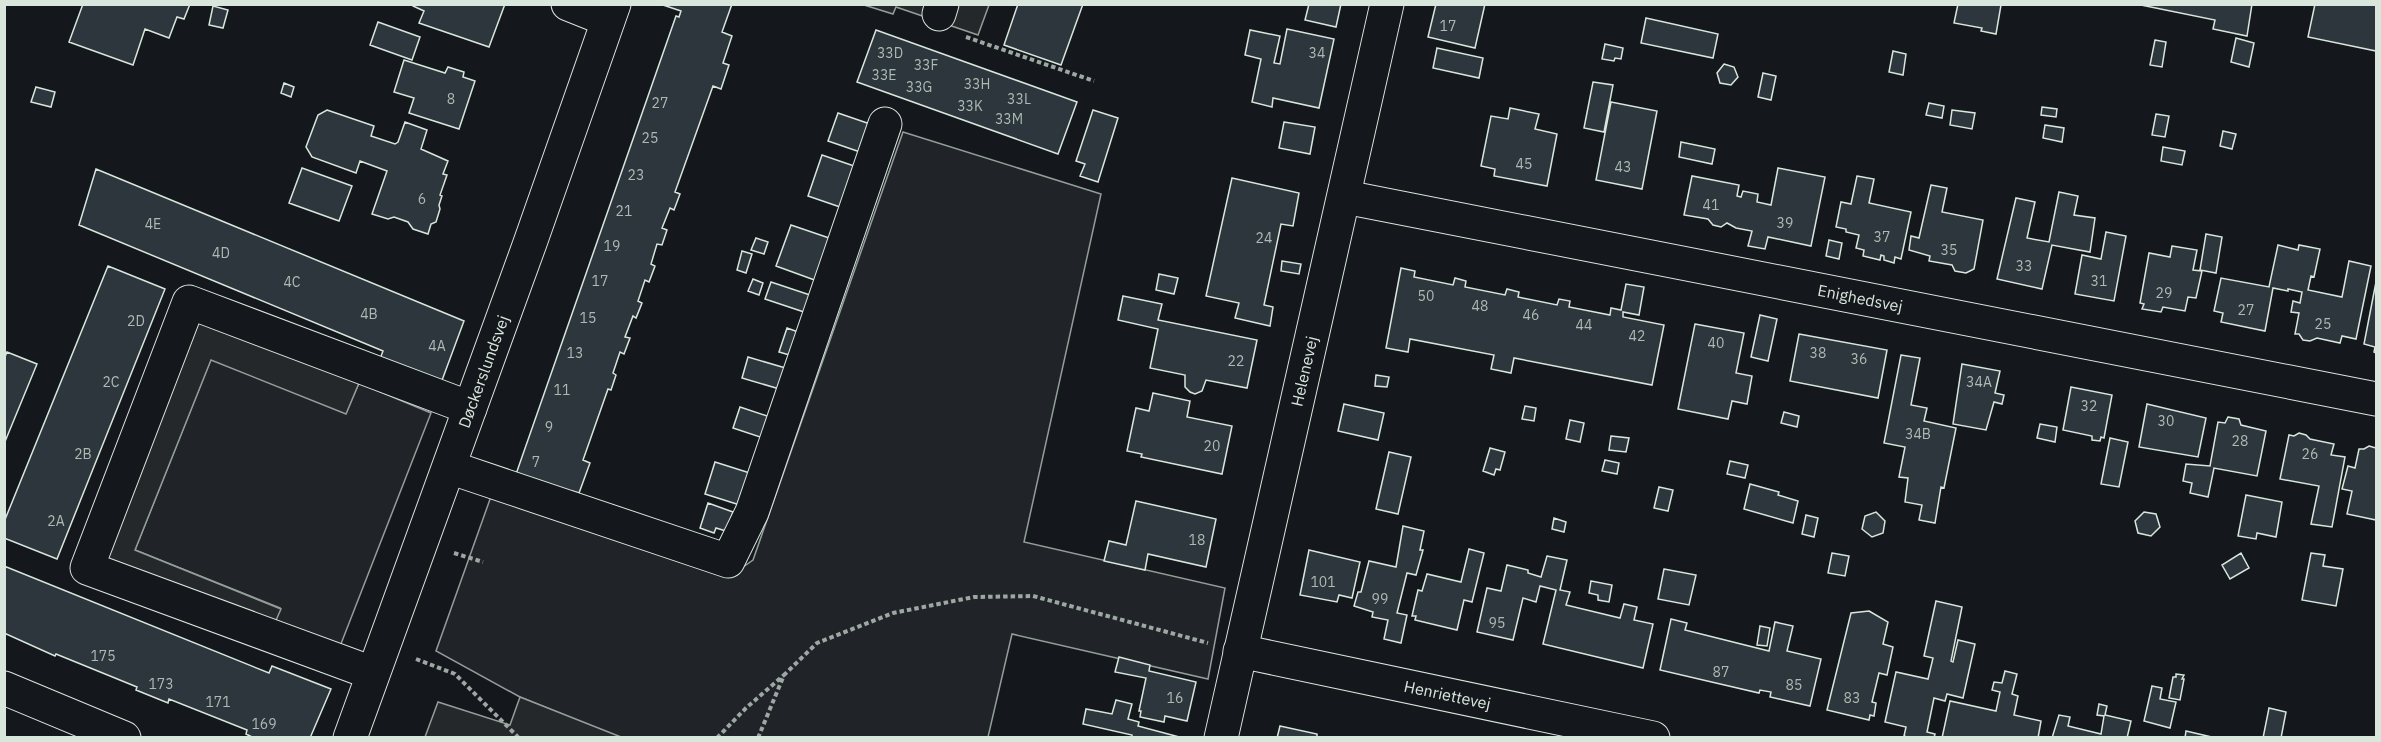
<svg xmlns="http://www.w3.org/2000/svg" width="2381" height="742" font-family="'IBM Plex Sans',sans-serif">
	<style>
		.green { fill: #202428; stroke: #939e99; stroke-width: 1.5 }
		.parking { fill: #24282b; stroke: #939e99; stroke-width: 1.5 }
		.building { fill: #2c363c; stroke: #d8e6dc; stroke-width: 1.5 }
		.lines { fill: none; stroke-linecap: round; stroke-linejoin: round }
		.minor-casing { stroke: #d8e6dc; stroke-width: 35 }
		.path { stroke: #9da8a2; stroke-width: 4; stroke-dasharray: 4.5 3; stroke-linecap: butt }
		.minor { stroke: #14181c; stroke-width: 33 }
		.labels { text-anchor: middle; stroke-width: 4.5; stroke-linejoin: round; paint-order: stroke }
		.number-label { font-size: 14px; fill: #adbab4 }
		.street-label { font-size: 16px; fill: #d8e6dc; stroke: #14181c }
	</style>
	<rect width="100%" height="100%" fill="#14181c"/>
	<path class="green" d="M 903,132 L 1101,194 L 1024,542 L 1225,588 L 1208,679 L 1012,634 L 988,737 L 621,738 L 520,697 L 436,651 L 494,488 L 733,574 L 753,560 Z
		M 211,359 L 346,413 L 359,383 L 431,413 L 337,654 L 273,627 L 280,608 L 135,550 Z"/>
	<path class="parking" d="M 864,5 L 989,5 L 978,35 L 896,7 L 893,14 Z
		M 198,318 L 359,383 L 346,414 L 211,360 L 135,550 L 281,609 L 273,627 L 102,559 Z
		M 520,697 L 621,737 L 425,737 L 438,702 L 510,725 Z"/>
	<path class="building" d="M 83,4 L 190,4 L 184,19 L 177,17 L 169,38 L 145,29 L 133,65 L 69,42 Z
		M 413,4 L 505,4 L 489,47 L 419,23 L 424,11 L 413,6 Z
		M 732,4 L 722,32 L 732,36 L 723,63 L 729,65 L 721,89 L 713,86 L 675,192 L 680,194 L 674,210 L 670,208 L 662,228 L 667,230 L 662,245 L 657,244 L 651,264 L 655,266 L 649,282 L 645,280 L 638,301 L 642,303 L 636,318 L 633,316 L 625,337 L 630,338 L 624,354 L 620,352 L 613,373 L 616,375 L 611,390 L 608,389 L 583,460 L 590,463 L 579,493 L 572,491 L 570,496 L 515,477 L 676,16 L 679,17 L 681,11 L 663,5 Z
		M 1018,4 L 1083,4 L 1061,65 L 1004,45 Z
		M 1309,4 L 1341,4 L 1336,27 L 1305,20 Z
		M 1436,4 L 1485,4 L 1475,48 L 1428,37 Z
		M 1958,4 L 2001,5 L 1996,34 L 1981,31 L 1982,28 L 1954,23 Z
		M 2136,4 L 2252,4 L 2247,36 L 2213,29 L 2215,20 Z
		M 2315,4 L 2376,4 L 2376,51 L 2308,37 Z
		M 213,6 L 228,10 L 223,28 L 209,25 Z
		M 1646,18 L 1718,34 L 1713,58 L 1641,43 Z
		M 378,22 L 420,37 L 412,60 L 370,45 Z
		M 1287,29 L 1334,39 L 1319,108 L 1273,98 L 1272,107 L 1252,102 L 1261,59 L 1245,55 L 1250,30 L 1280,36 L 1274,63 L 1280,64 Z
		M 876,30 L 1077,102 L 1058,154 L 857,82 Z
		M 2236,38 L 2254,43 L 2249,67 L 2231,62 Z
		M 2155,40 L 2166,42 L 2162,67 L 2150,65 Z
		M 1605,44 L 1623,48 L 1621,59 L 1615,58 L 1614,61 L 1602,59 Z
		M 1437,48 L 1483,58 L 1479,78 L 1433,68 Z
		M 1893,51 L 1906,54 L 1903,75 L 1889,72 Z
		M 404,60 L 445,73 L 448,67 L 464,72 L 463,77 L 475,81 L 459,129 L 409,113 L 414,98 L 394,92 Z
		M 1724,64 L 1734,67 L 1738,77 L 1731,85 L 1720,83 L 1717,73 Z
		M 1763,73 L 1776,76 L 1771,100 L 1758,97 Z
		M 1593,82 L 1613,85 L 1604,132 L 1584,128 Z
		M 284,83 L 294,87 L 291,97 L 281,93 Z
		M 36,87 L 55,92 L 51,107 L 31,102 Z
		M 1611,102 L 1657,111 L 1642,189 L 1596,180 Z
		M 1929,103 L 1944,106 L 1942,118 L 1926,115 Z
		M 2042,107 L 2057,109 L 2056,117 L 2041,115 Z
		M 1510,108 L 1539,114 L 1535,129 L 1557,134 L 1547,186 L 1494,176 L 1495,169 L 1481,166 L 1491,116 L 1508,119 Z
		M 327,110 L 374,126 L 371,136 L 395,144 L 398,142 L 405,122 L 427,130 L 421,149 L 448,161 L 443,174 L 447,175 L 440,195 L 442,196 L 439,205 L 440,209 L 436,222 L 431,224 L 428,234 L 413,229 L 408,222 L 394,217 L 388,219 L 372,214 L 387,171 L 360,161 L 356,173 L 312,157 L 306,147 L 318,115 Z
		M 1093,110 L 1118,118 L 1098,182 L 1080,176 L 1085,164 L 1076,161 Z
		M 1952,110 L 1975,113 L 1972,129 L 1950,125 Z
		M 838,113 L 873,125 L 863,153 L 828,141 Z
		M 2156,114 L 2169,116 L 2165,137 L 2152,135 Z
		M 1284,122 L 1315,127 L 1310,154 L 1279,148 Z
		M 2045,125 L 2064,128 L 2062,142 L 2043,138 Z
		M 2223,131 L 2236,134 L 2232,149 L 2220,146 Z
		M 1681,142 L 1715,149 L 1712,164 L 1679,157 Z
		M 2163,147 L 2185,151 L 2182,165 L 2161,161 Z
		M 822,155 L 857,167 L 843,208 L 808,196 Z
		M 302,168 L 352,186 L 339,221 L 289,203 Z
		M 1778,168 L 1825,177 L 1811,246 L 1768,237 L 1765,249 L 1748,246 L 1752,231 L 1736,228 L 1727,223 L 1721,227 L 1713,225 L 1708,219 L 1684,215 L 1692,176 L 1739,185 L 1737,196 L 1741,197 L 1743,191 L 1758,194 L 1757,202 L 1771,205 Z
		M 96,169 L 464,321 L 441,383 L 380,359 L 383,351 L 79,225 Z
		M 1857,176 L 1874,179 L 1869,203 L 1911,212 L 1901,259 L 1895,257 L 1894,263 L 1884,260 L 1884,256 L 1881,255 L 1880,260 L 1863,256 L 1864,250 L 1856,248 L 1859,235 L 1846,232 L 1846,229 L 1836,227 L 1841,202 L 1851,204 Z
		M 1232,178 L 1299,193 L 1293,226 L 1281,224 L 1264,305 L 1273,307 L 1270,326 L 1235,318 L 1239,303 L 1206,296 Z
		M 1931,185 L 1947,188 L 1942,212 L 1983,220 L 1974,269 L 1966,273 L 1955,271 L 1952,265 L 1929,261 L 1930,256 L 1909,250 L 1911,236 L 1919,238 Z
		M 2059,192 L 2078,196 L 2074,215 L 2095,218 L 2090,252 L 2052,245 L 2042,289 L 1997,279 L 2016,198 L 2035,202 L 2027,238 L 2049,242 Z
		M 791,225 L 835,240 L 820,282 L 776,266 Z
		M 2106,232 L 2126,236 L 2114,301 L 2075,294 L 2082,255 L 2101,259 Z
		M 2206,234 L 2222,237 L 2216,273 L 2200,270 Z
		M 756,238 L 768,242 L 764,254 L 751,250 Z
		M 1829,240 L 1842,243 L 1839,259 L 1826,256 Z
		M 2278,245 L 2298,250 L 2299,245 L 2320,249 L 2314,277 L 2311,276 L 2308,290 L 2342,297 L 2349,261 L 2371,266 L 2356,339 L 2342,336 L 2340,343 L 2317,338 L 2310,341 L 2303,340 L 2299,334 L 2295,334 L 2299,313 L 2291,312 L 2293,301 L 2300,303 L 2302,292 L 2288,289 L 2288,291 L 2273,288 L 2265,331 L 2221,322 L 2223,313 L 2214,311 L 2221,278 L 2269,287 Z
		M 2172,246 L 2197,250 L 2193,270 L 2202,271 L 2196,298 L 2188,297 L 2185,311 L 2163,307 L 2161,312 L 2142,309 L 2144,304 L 2140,303 L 2149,253 L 2170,257 Z
		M 742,251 L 752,254 L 746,273 L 737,270 Z
		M 1282,261 L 1301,264 L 1299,274 L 1281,271 Z
		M 108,266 L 165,289 L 57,559 L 4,538 L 4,522 Z
		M 1401,268 L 1415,271 L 1414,277 L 1453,285 L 1455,278 L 1466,281 L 1465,287 L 1505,295 L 1507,289 L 1519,292 L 1518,297 L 1557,305 L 1559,299 L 1570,301 L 1569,307 L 1610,315 L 1611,308 L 1621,310 L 1626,284 L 1644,287 L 1639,315 L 1623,312 L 1623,317 L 1664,325 L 1652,385 L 1514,358 L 1511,373 L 1491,369 L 1494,355 L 1410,339 L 1408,352 L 1386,348 Z
		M 1159,274 L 1178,278 L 1174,294 L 1156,290 Z
		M 753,279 L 763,283 L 759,295 L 748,291 Z
		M 771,282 L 810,295 L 804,312 L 765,299 Z
		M 2376,282 L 2376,353 L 2374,352 L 2375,347 L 2364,344 Z
		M 1123,296 L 1162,304 L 1158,320 L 1257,340 L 1247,388 L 1206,380 L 1202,391 L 1195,394 L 1190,392 L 1185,387 L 1185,375 L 1150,368 L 1158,329 L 1118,320 Z
		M 1760,315 L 1777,319 L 1768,361 L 1751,357 Z
		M 1695,324 L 1744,333 L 1736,373 L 1752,376 L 1747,404 L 1732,401 L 1728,419 L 1678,409 Z
		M 787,328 L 801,333 L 793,356 L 779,352 Z
		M 1799,334 L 1887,350 L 1878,398 L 1790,381 Z
		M 7,352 L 37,364 L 4,444 L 4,359 Z
		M 1901,355 L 1920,358 L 1911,405 L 1927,408 L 1924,421 L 1956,428 L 1944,488 L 1941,487 L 1935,523 L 1919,520 L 1922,505 L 1905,502 L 1908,478 L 1899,477 L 1905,447 L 1884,443 Z
		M 748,357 L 789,369 L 783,390 L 742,378 Z
		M 1962,364 L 2000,371 L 1995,393 L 2004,395 L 2002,404 L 1994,402 L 1986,430 L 1953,424 Z
		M 1376,375 L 1389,377 L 1387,387 L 1375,386 Z
		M 2071,387 L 2112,395 L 2104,438 L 2101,437 L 2100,441 L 2092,440 L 2092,436 L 2063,430 Z
		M 1153,393 L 1190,401 L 1187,417 L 1232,426 L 1222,474 L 1141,457 L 1142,454 L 1127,451 L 1136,408 L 1149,411 Z
		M 1344,404 L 1384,413 L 1378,440 L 1338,431 Z
		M 2147,404 L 2206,418 L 2198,457 L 2139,447 Z
		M 1525,406 L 1536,408 L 1534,421 L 1522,419 Z
		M 740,407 L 773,418 L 766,439 L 733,428 Z
		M 1784,412 L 1799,416 L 1797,427 L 1781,423 Z
		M 2228,417 L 2239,419 L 2241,425 L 2266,431 L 2257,476 L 2214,468 L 2208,497 L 2190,493 L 2192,483 L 2183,481 L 2186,464 L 2210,466 L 2218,422 L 2225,423 Z
		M 1570,420 L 1584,423 L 1580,442 L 1566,439 Z
		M 2040,424 L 2057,427 L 2055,442 L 2037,438 Z
		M 2299,433 L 2306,435 L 2310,439 L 2334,444 L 2331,455 L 2345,457 L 2332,527 L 2311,524 L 2319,486 L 2280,479 L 2289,435 L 2294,436 Z
		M 1611,436 L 1629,438 L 1626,452 L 1609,450 Z
		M 2110,438 L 2128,442 L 2119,487 L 2101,484 Z
		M 2369,446 L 2376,448 L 2376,520 L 2347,514 L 2352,491 L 2342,489 L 2348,466 L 2355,468 L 2359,449 L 2364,449 Z
		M 1490,448 L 1505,452 L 1500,470 L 1496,469 L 1494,475 L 1483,471 Z
		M 1389,452 L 1411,457 L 1398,514 L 1376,509 Z
		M 1605,460 L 1619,463 L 1617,474 L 1602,471 Z
		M 1730,461 L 1748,465 L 1745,478 L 1727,474 Z
		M 715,462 L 753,474 L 743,506 L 705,494 Z
		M 1750,484 L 1779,492 L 1778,495 L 1798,501 L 1793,523 L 1744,509 Z
		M 1659,487 L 1673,490 L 1668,511 L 1654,508 Z
		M 2246,495 L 2282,502 L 2276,537 L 2257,533 L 2256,539 L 2238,536 Z
		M 1136,501 L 1216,519 L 1206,567 L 1148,554 L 1145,570 L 1104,561 L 1109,541 L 1126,545 Z
		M 708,503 L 733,512 L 726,531 L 716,528 L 714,533 L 700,528 Z
		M 1876,512 L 1885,521 L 1883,533 L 1872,537 L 1862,529 L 1865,516 Z
		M 2144,512 L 2156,514 L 2160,527 L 2151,536 L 2138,533 L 2135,521 Z
		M 1806,515 L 1818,518 L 1814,537 L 1802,534 Z
		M 1554,518 L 1566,522 L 1564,532 L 1552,529 Z
		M 1403,526 L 1424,531 L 1420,550 L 1423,550 L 1416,575 L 1407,573 L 1397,613 L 1407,615 L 1401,643 L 1384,639 L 1388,620 L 1372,617 L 1373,612 L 1354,606 L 1358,592 L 1361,592 L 1369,561 L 1396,567 Z
		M 1469,549 L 1484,553 L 1472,602 L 1464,600 L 1457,630 L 1415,620 L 1416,616 L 1412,616 L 1418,590 L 1422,591 L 1427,574 L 1461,582 Z
		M 1309,550 L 1360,562 L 1352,598 L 1339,595 L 1337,602 L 1300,595 Z
		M 1832,553 L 1849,556 L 1845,576 L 1828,573 Z
		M 2241,553 L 2249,568 L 2230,579 L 2222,565 Z
		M 2311,553 L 2325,555 L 2323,566 L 2343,569 L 2336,606 L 2302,600 Z
		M 1547,556 L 1567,560 L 1560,590 L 1570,592 L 1566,605 L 1620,618 L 1624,604 L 1637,607 L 1634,620 L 1653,624 L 1643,668 L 1543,644 L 1556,590 L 1540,586 L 1536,602 L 1523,598 L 1513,640 L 1477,632 L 1487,588 L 1501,591 L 1507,565 L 1528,570 L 1528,573 L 1541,577 Z
		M 4,566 L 269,673 L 272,666 L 331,689 L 310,738 L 254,738 L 246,734 L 247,730 L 169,699 L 168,703 L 136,690 L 137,687 L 56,654 L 55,656 L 4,633 Z
		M 1664,569 L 1696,575 L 1689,605 L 1658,599 Z
		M 1591,581 L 1612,585 L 1609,602 L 1598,600 L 1598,595 L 1589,593 Z
		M 1936,601 L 1962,607 L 1951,661 L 1953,662 L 1958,640 L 1975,644 L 1963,698 L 1947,694 L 1945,701 L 1934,698 L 1927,732 L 1935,734 L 1934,738 L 1910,738 L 1904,736 L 1906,727 L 1885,722 L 1896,672 L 1928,679 L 1933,658 L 1924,656 Z
		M 1869,611 L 1888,622 L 1883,644 L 1893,647 L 1887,675 L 1879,673 L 1872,702 L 1876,703 L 1874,716 L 1870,715 L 1869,720 L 1827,710 L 1851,613 Z
		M 1671,619 L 1687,623 L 1685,630 L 1769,651 L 1775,622 L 1793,626 L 1787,651 L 1821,659 L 1810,706 L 1770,697 L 1771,692 L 1760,690 L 1759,693 L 1660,670 Z
		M 1760,626 L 1770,628 L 1767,646 L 1757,645 Z
		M 1119,657 L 1150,665 L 1149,671 L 1196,682 L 1187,721 L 1165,716 L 1164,722 L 1140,717 L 1141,711 L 1139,711 L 1146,678 L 1115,672 Z
		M 2005,671 L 2017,674 L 2012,694 L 2018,696 L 2014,715 L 2041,721 L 2038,738 L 1942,738 L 1950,701 L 1996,711 L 2000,692 L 1992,690 L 1994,682 L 2002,683 Z
		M 2176,674 L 2184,675 L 2182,679 L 2184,679 L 2180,700 L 2169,698 L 2173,677 L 2176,677 Z
		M 2152,686 L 2162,688 L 2160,699 L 2176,702 L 2170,728 L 2144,721 Z
		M 1116,700 L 1132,704 L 1128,719 L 1139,722 L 1138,726 L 1183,738 L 1132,738 L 1132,735 L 1083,724 L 1086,709 L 1112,714 Z
		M 2099,704 L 2107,706 L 2105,715 L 2131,721 L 2127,738 L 2052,738 L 2059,715 L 2070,717 L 2068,726 L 2101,734 L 2104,716 L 2097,715 Z
		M 2269,708 L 2286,712 L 2281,738 L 2263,738 Z
		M 1280,726 L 1317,734 L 1317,738 L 1277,738 Z
		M 2186,731 L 2216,738 L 2185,738 Z"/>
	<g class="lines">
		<defs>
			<g id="minor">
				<path d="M 568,4 L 608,20"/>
				<path d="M 939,14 L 942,4"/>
				<path id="s1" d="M 1345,197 L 2376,399"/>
				<path d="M 449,467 L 728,561 L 752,512 L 885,124"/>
				<path id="s2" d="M 1240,651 L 1653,738"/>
				<path d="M 372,673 L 87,568 L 189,302 L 470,408"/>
				<path d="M 4,688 L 124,738"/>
				<path id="s3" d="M 350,738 L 530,243 L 614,4"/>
				<path id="s4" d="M 1221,738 L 1387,4"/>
			</g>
		</defs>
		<use href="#minor" class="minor-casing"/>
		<path class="path" d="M 966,37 L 1094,81
			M 454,553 L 483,562
			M 416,659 L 455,674 L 519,738
			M 717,738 L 746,708 L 784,675
			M 758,738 L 784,675 L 817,643 L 893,613 L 974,597 L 1033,596 L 1208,643"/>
		<use href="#minor" class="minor"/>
	</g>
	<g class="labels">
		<g class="number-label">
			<text x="1448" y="31">17</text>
			<text x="890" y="58">33D</text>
			<text x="1317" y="58">34</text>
			<text x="926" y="70">33F</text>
			<text x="884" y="80">33E</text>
			<text x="977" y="89">33H</text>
			<text x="919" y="92">33G</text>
			<text x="451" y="104">8</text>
			<text x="1019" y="104">33L</text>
			<text x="660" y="108">27</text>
			<text x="970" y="111">33K</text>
			<text x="1009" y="124">33M</text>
			<text x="650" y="143">25</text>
			<text x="1524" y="169">45</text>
			<text x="1623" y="172">43</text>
			<text x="636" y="180">23</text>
			<text x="422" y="204">6</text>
			<text x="1711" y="210">41</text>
			<text x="624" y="216">21</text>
			<text x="1785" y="228">39</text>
			<text x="153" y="229">4E</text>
			<text x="1882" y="242">37</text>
			<text x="1264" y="243">24</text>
			<text x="612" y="251">19</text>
			<text x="1949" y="255">35</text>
			<text x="221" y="258">4D</text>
			<text x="2024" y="271">33</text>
			<text x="600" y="286">17</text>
			<text x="2099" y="286">31</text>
			<text x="292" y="287">4C</text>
			<text x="2164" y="298">29</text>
			<text x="1426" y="301">50</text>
			<text x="1480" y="311">48</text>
			<text x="2246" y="315">27</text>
			<text x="369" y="319">4B</text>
			<text x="1531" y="320">46</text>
			<text x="588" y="323">15</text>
			<text x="136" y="326">2D</text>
			<text x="2323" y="329">25</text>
			<text x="1584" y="330">44</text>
			<text x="1637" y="341">42</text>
			<text x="1716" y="348">40</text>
			<text x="437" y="351">4A</text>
			<text x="575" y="358">13</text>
			<text x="1818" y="358">38</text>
			<text x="1859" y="364">36</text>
			<text x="1236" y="366">22</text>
			<text x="111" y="387">2C</text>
			<text x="1979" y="387">34A</text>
			<text x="562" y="395">11</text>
			<text x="2089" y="411">32</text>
			<text x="2166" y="426">30</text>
			<text x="549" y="432">9</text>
			<text x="1918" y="439">34B</text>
			<text x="2240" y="446">28</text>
			<text x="1212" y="451">20</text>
			<text x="83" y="459">2B</text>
			<text x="2310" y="459">26</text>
			<text x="536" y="467">7</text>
			<text x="56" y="526">2A</text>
			<text x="1197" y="545">18</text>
			<text x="1323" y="587">101</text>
			<text x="1380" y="604">99</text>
			<text x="1497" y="628">95</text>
			<text x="103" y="661">175</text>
			<text x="1721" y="677">87</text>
			<text x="161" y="689">173</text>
			<text x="1794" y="690">85</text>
			<text x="1175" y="703">16</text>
			<text x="1852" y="703">83</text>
			<text x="218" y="707">171</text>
			<text x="264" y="729">169</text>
		</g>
		<g class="street-label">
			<text dy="6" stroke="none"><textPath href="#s1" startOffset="525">Enighedsvej</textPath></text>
			<text dy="6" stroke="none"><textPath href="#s4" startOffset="376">Helenevej</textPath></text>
			<text dy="6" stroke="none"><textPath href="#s3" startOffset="390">Døckerslundsvej</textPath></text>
			<text dy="6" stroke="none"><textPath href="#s2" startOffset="212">Henriettevej</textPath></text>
		</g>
	</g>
	<rect width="2381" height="742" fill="none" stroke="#d8e6dc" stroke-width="12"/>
</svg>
